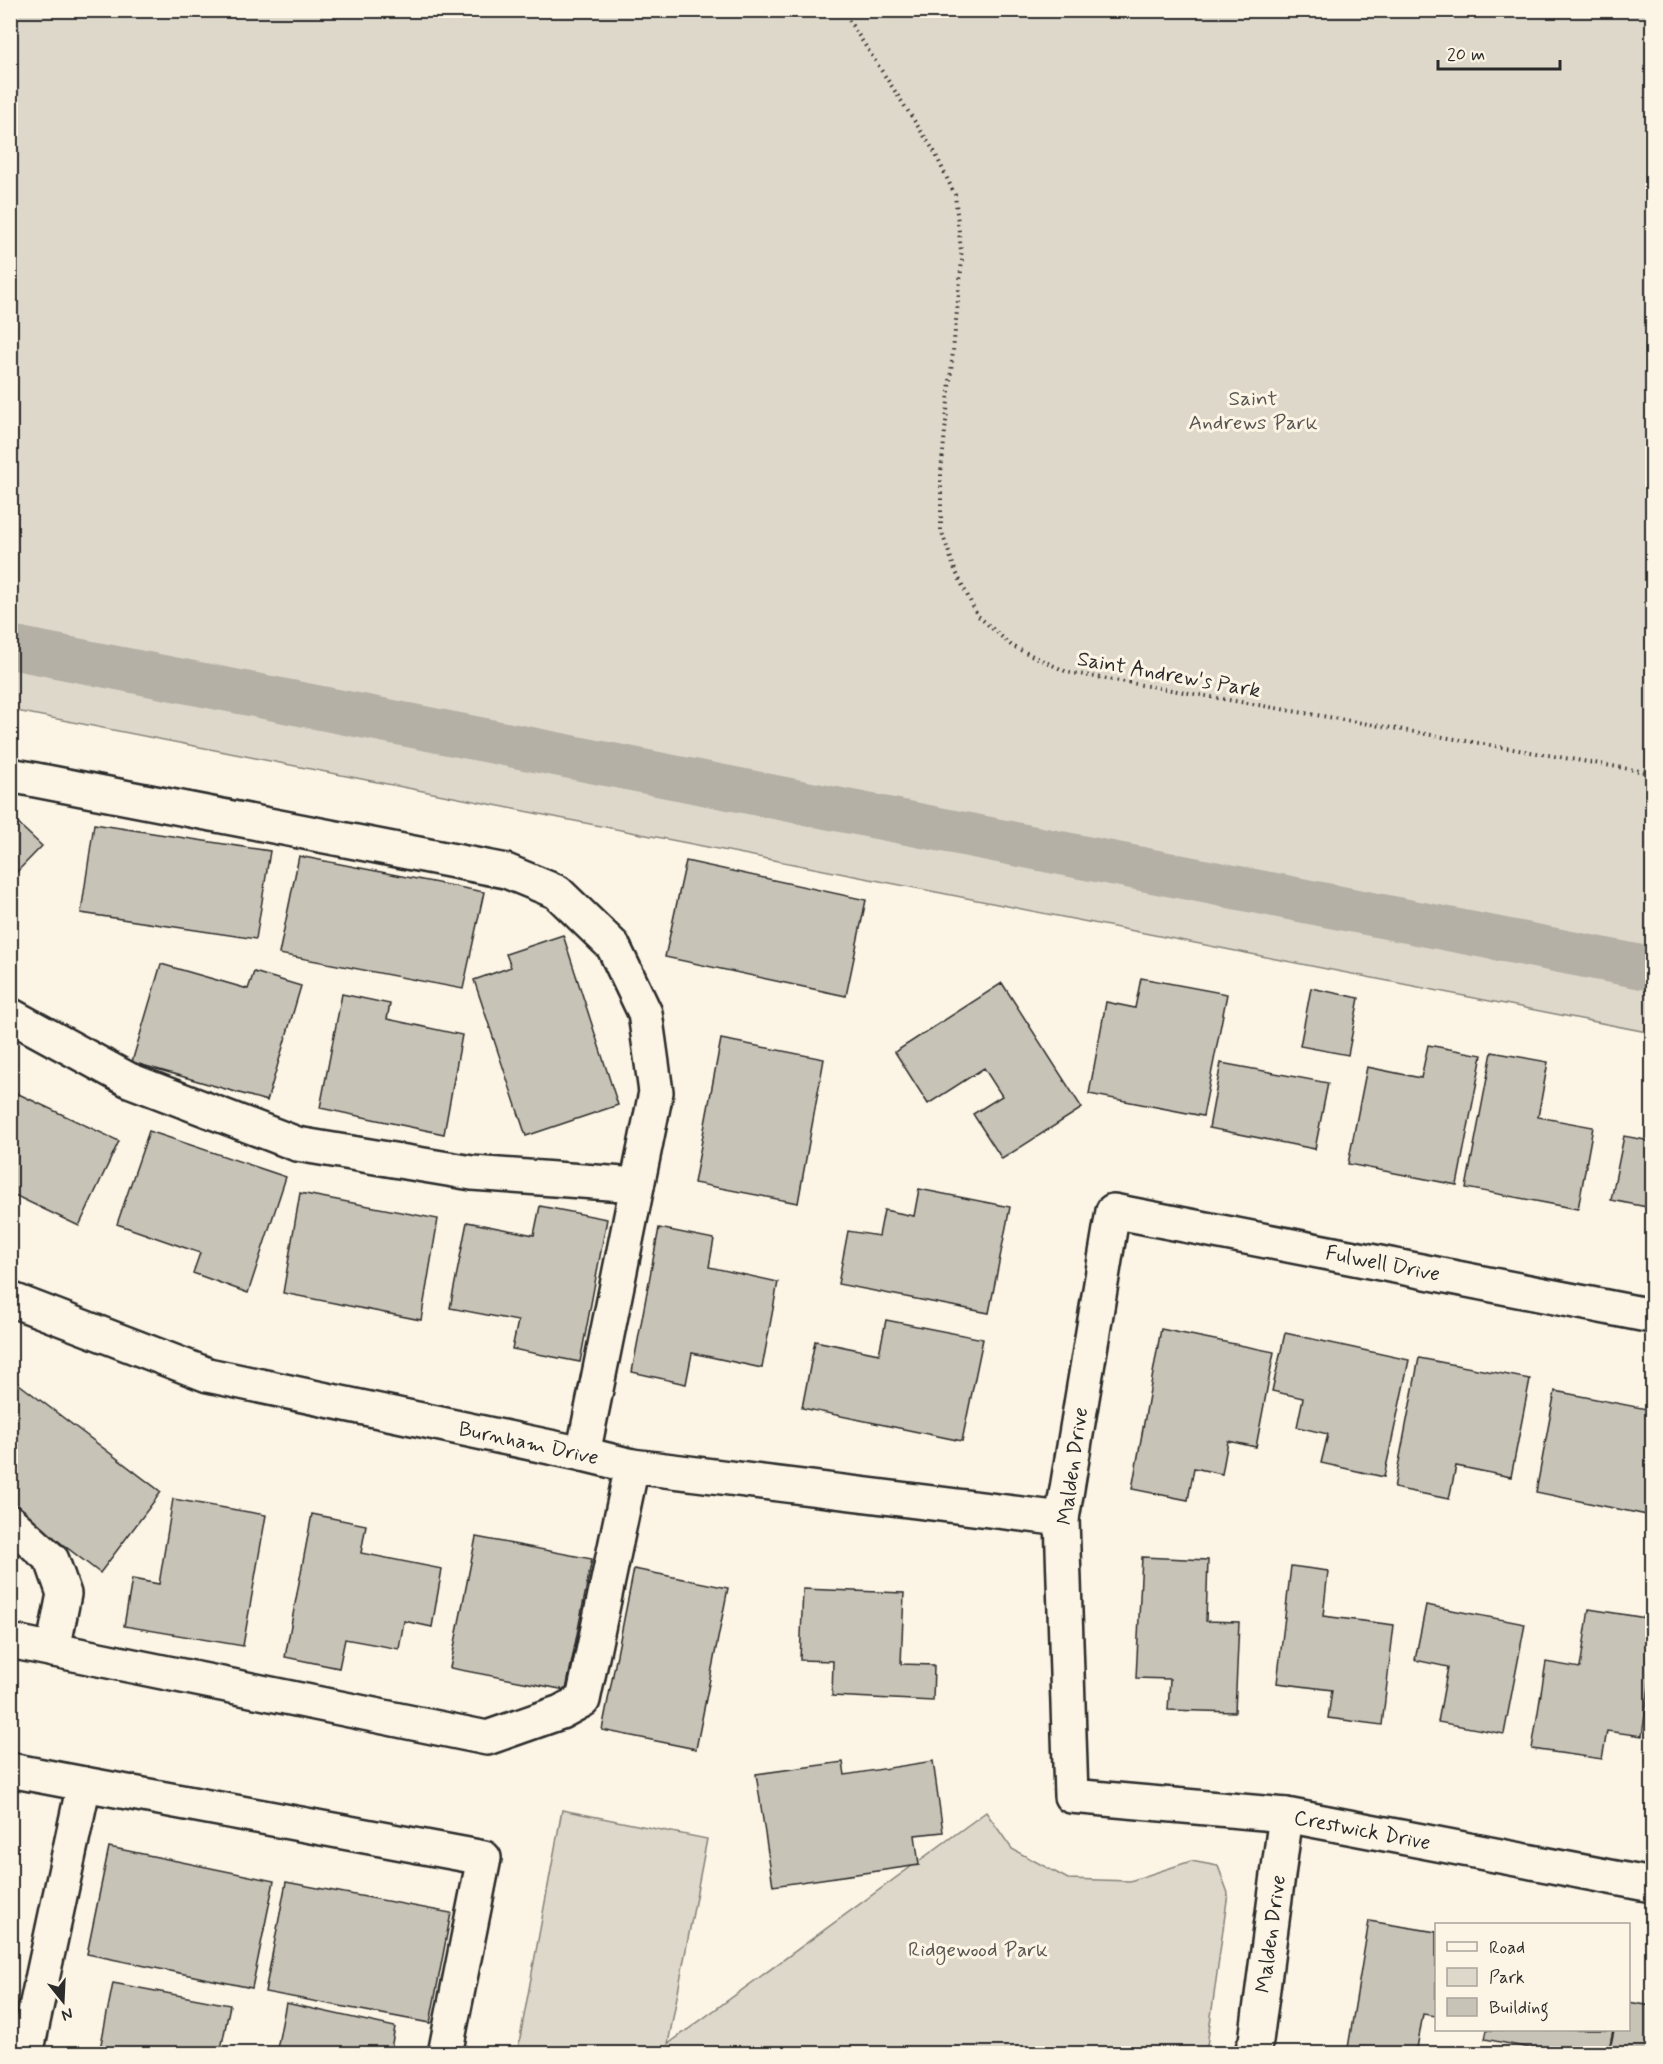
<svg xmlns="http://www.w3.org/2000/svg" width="1663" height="2064" font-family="Mynerve,sans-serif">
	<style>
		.green { fill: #ded8ca; stroke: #84827a; stroke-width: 1.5 }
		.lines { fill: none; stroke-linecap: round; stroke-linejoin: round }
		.canal { stroke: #b4b0a5; stroke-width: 44 }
		.building { fill: #c8c3b7; stroke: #2b2b2b; stroke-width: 1.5 }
		.minor-casing { stroke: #2b2b2b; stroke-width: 38 }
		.path { stroke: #2b2b2b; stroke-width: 4; stroke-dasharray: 1.5 4.5; stroke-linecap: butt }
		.minor { stroke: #fcf5e5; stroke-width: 33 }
		.labels { text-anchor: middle; stroke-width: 6; stroke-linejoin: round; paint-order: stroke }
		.park-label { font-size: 21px; fill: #585653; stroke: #fcf5e5 }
		.street-label { font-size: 21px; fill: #2b2b2b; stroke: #fcf5e5 }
	</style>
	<rect width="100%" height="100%" fill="#fcf5e5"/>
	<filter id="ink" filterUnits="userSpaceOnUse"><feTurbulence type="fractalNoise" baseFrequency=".0167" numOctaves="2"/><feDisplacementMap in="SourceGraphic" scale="12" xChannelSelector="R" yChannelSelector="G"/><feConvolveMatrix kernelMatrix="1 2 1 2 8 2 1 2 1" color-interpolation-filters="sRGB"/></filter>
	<g filter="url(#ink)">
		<path class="green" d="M 10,11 L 1652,11 L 1652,1033 L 11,710 Z
			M 562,1810 L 707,1839 L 668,2044 L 986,1812 L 1012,1849 L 1068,1879 L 1130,1881 L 1191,1861 L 1218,1866 L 1228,1893 L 1206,2053 L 517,2054 Z"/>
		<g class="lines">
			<path class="canal" d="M 10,647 L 1652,969"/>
		</g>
		<path class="building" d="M 10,816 L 42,846 L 10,879 Z
			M 94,824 L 270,851 L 256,939 L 81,913 Z
			M 299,856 L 484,892 L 463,989 L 279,954 Z
			M 686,861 L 866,900 L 846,996 L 665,957 Z
			M 563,935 L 618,1105 L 526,1136 L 474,980 L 511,967 L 506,954 Z
			M 161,964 L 248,989 L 254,972 L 301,986 L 267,1101 L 132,1062 Z
			M 1141,978 L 1227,994 L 1203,1116 L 1089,1094 L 1106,1002 L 1135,1008 Z
			M 1002,983 L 1082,1108 L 1002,1159 L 973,1114 L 1002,1096 L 984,1068 L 928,1104 L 895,1052 Z
			M 1311,988 L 1359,998 L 1348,1055 L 1300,1046 Z
			M 342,994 L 390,1004 L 387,1019 L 462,1035 L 444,1134 L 320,1108 Z
			M 721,1039 L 824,1059 L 798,1203 L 694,1183 Z
			M 1428,1045 L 1482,1055 L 1457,1185 L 1348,1164 L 1367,1067 L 1421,1078 Z
			M 1492,1052 L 1548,1062 L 1538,1117 L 1593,1127 L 1578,1209 L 1466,1188 Z
			M 1221,1063 L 1328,1083 L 1315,1149 L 1209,1128 Z
			M 10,1090 L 119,1141 L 79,1226 L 10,1193 Z
			M 149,1131 L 286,1177 L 248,1293 L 193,1273 L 200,1253 L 117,1224 Z
			M 1652,1132 L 1652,1208 L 1611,1200 L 1624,1136 L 1651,1141 Z
			M 919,1189 L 1010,1207 L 989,1313 L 838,1284 L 848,1231 L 879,1236 L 884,1210 L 914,1216 Z
			M 300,1193 L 438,1219 L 421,1320 L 283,1293 Z
			M 540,1206 L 607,1219 L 580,1362 L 512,1349 L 518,1321 L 450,1308 L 467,1222 L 534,1235 Z
			M 659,1228 L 714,1239 L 709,1267 L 778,1282 L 762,1368 L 692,1353 L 686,1384 L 632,1372 Z
			M 886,1320 L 983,1339 L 962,1441 L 802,1408 L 815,1341 L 879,1354 Z
			M 1161,1329 L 1274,1352 L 1256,1447 L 1228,1441 L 1222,1474 L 1194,1468 L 1188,1500 L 1132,1489 Z
			M 1285,1333 L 1409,1360 L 1384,1477 L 1321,1463 L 1328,1434 L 1297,1427 L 1303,1398 L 1272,1391 Z
			M 1419,1358 L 1530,1379 L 1511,1477 L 1456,1466 L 1449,1499 L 1394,1488 Z
			M 15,1381 L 161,1492 L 100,1573 L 10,1504 L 10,1387 Z
			M 1555,1391 L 1652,1410 L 1652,1488 L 1647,1515 L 1536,1492 Z
			M 173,1499 L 266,1515 L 243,1646 L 124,1626 L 132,1579 L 159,1584 Z
			M 312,1514 L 366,1525 L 361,1553 L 442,1569 L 432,1627 L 404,1621 L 399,1649 L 345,1639 L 339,1668 L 285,1657 Z
			M 476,1537 L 592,1559 L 566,1690 L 450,1668 Z
			M 1142,1557 L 1208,1560 L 1206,1621 L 1239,1622 L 1235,1712 L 1168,1710 L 1170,1679 L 1136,1678 Z
			M 1291,1566 L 1328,1571 L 1323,1616 L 1394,1625 L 1382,1725 L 1328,1718 L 1332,1690 L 1277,1683 Z
			M 634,1569 L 728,1588 L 696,1749 L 602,1730 Z
			M 803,1589 L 904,1593 L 901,1664 L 934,1665 L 933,1701 L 832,1696 L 833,1661 L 800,1660 Z
			M 1426,1605 L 1525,1624 L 1504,1734 L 1438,1722 L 1448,1667 L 1415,1660 Z
			M 1589,1609 L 1652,1619 L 1652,1665 L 1642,1736 L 1607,1731 L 1602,1759 L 1532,1749 L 1546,1662 L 1580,1668 Z
			M 933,1761 L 943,1832 L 915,1835 L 919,1865 L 773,1886 L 756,1774 L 843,1762 L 845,1775 Z
			M 10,1798 L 17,1799 L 10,1833 Z
			M 109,1847 L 274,1881 L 252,1988 L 87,1954 Z
			M 286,1882 L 451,1913 L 430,2023 L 265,1992 Z
			M 1369,1921 L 1436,1932 L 1436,2016 L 1423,2014 L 1416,2054 L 1347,2054 Z
			M 113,1983 L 230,2005 L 220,2054 L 99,2054 Z
			M 1628,2002 L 1652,2006 L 1652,2054 L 1609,2054 L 1614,2030 L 1628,2030 Z
			M 286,2003 L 395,2027 L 390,2054 L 276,2054 Z
			M 1487,2030 L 1613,2030 L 1608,2054 L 1559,2054 L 1485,2039 Z"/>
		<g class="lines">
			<defs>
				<g id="minor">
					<path d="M 10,775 L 506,871 L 557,892 L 613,946 L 645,1013 L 656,1092 L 583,1454"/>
					<path d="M 10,1015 L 129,1080 L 297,1144 L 472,1173 L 637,1185"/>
					<path id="s1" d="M 10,1299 L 208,1375 L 583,1454 L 632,1466 L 1062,1519"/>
					<path id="s2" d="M 1652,1316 L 1113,1211 L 1062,1519 L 1071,1796 L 1286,1815 L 1652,1885"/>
					<path d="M 10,1522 L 52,1560 L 64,1594 L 53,1650"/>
					<path d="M 10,1641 L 487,1738 L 561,1712 L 583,1700 L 632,1466"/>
					<path d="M 10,1770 L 84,1784"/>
					<path d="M 26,2054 L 84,1784 L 484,1858 L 445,2054"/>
					<path id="s3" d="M 1251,2054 L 1256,2041 L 1286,1815"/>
				</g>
			</defs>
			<use href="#minor" class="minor-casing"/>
			<path class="path" d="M 842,10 L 934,151 L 955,195 L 962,260 L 941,472 L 941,530 L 955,570 L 977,615 L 1012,646 L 1067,672 L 1652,773"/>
			<use href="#minor" class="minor"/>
		</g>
	</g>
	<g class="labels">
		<g class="park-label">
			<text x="1253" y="405">Saint<tspan x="1253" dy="24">Andrews Park</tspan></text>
			<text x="978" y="1956">Ridgewood Park</text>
		</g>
		<g class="street-label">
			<text transform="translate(1169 674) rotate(10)" y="7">Saint Andrew's Park</text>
			<text transform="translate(1383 1263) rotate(11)" y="7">Fulwell Drive</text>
			<text dy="7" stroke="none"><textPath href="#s1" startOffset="540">Burnham Drive</textPath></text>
			<text transform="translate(1072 1466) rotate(-82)" y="7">Malden Drive</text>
			<text dy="7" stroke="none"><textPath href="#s2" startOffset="1432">Crestwick Drive</textPath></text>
			<text dy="7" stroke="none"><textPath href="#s3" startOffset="122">Malden Drive</textPath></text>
		</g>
	</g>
	<rect width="1663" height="2064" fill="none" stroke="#fcf5e5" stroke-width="36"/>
	<rect x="18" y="18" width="1627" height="2028" fill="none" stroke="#2b2b2b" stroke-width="2" filter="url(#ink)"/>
	<rect x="1435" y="1923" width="195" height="108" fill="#fcf5e5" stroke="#a8a49b" stroke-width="1.5"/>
	<rect x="1447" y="1942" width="30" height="9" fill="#fcf5e5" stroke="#a8a49b" stroke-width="1.5"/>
	<text x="1489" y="1953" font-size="18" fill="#2b2b2b">Road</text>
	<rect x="1447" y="1968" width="30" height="18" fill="#ded8ca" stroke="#a8a49b" stroke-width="1.5"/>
	<text x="1489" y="1983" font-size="18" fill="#2b2b2b">Park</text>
	<rect x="1447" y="1998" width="30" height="18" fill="#c8c3b7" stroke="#a8a49b" stroke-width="1.5"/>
	<text x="1489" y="2013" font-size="18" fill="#2b2b2b">Building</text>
	<g transform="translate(63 2001) rotate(162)" stroke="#fcf5e5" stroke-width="4.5" paint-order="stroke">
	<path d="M0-4.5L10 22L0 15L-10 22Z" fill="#2b2b2b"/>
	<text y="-9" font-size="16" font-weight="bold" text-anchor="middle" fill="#2b2b2b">N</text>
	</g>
	<path d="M1438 60v9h122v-9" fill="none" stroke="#2b2b2b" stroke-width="3"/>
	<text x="1447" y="60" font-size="18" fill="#2b2b2b" stroke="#fcf5e5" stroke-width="4.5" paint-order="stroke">20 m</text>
</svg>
